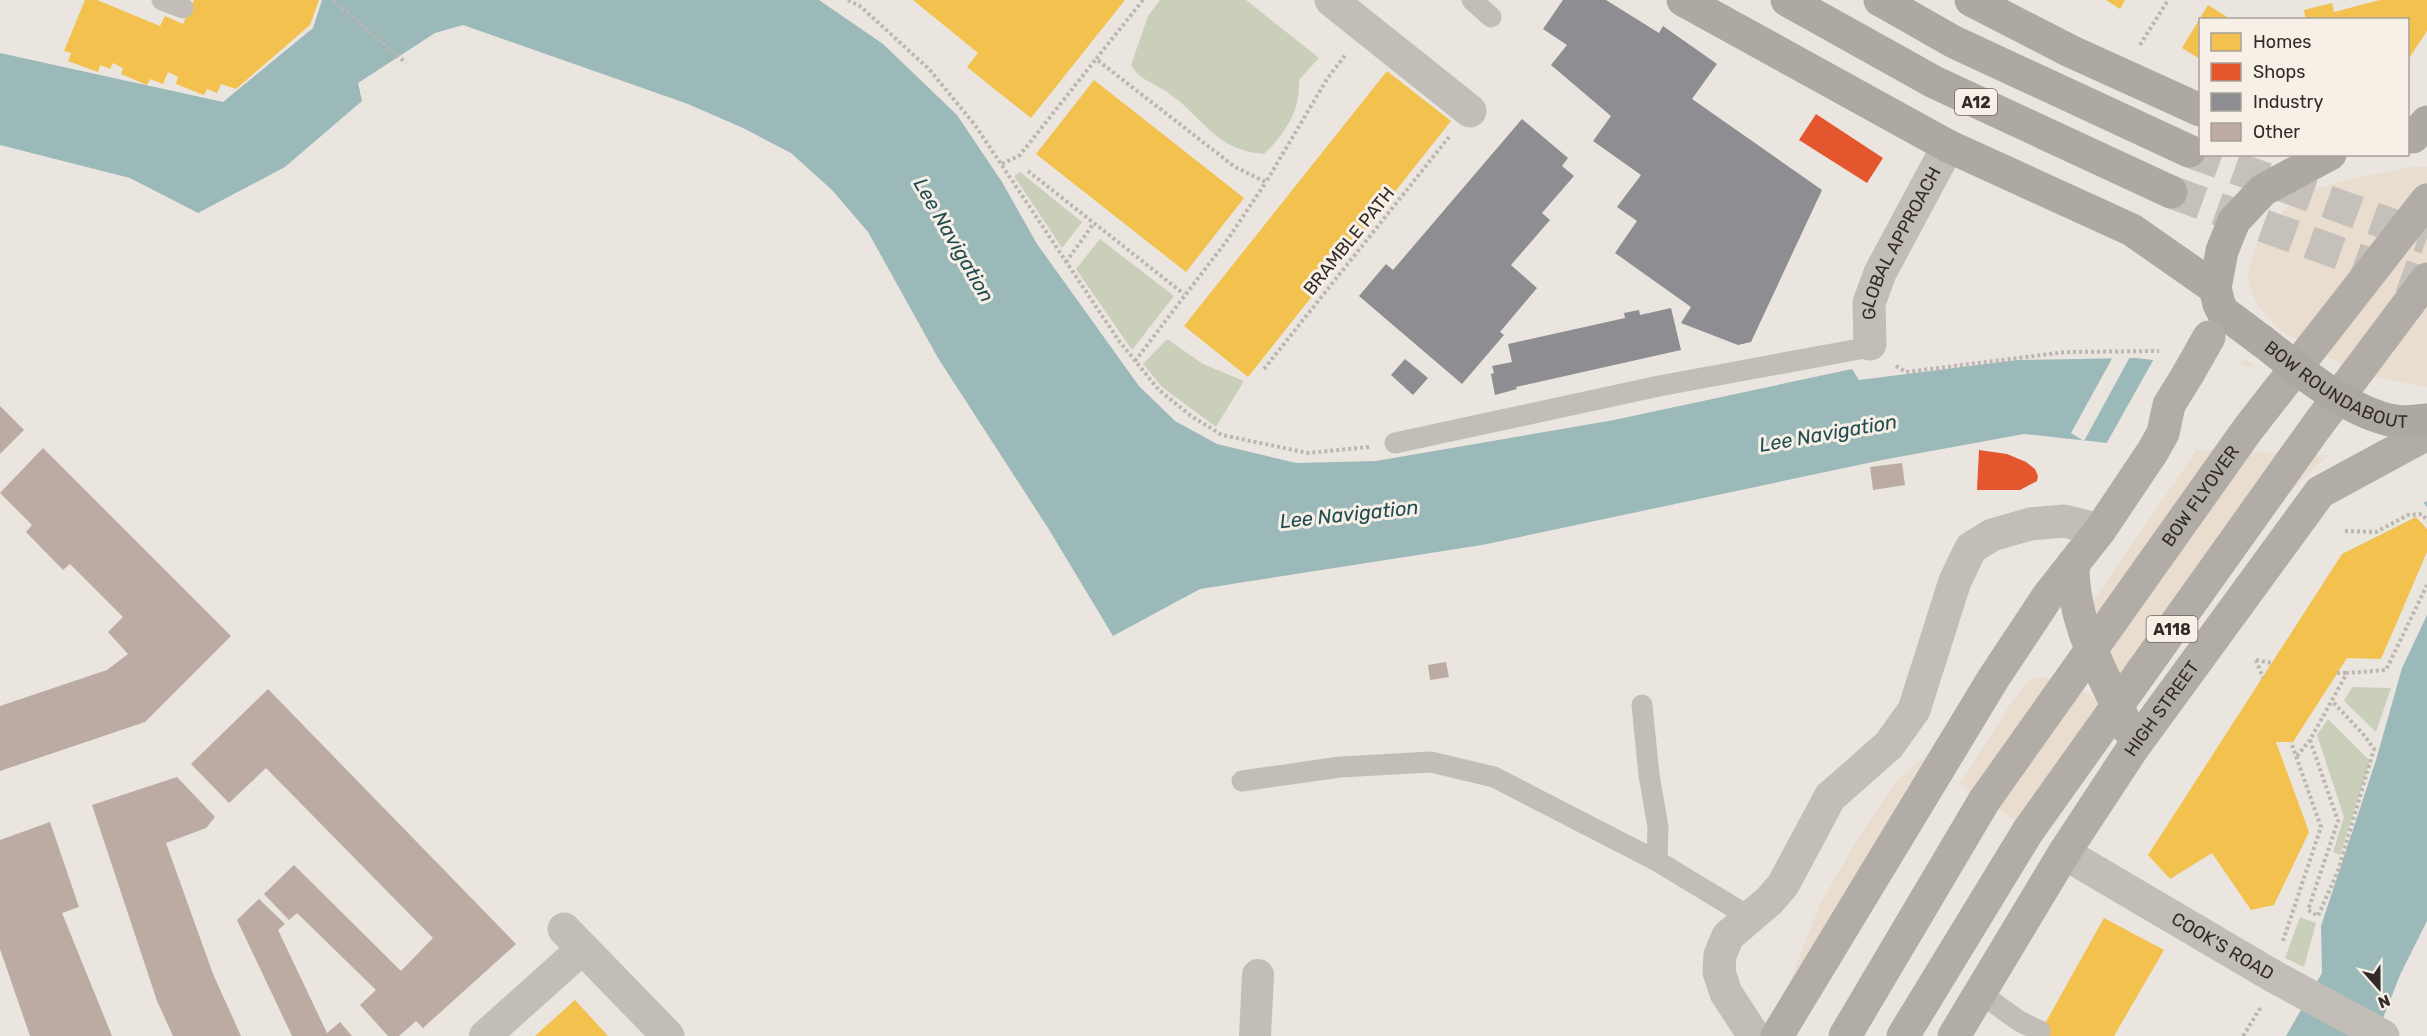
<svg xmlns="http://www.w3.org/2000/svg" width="2427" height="1036" font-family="Rubik,sans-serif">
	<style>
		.green { fill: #cacfba }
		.plaza { fill: #e8ddcf }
		.water { fill: #9cb9ba }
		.pier { fill: #eae5df }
		.homes { fill: #f2c14e }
		.shops { fill: #e4572e }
		.industry { fill: #8d8d92 }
		.building { fill: #bcaba2 }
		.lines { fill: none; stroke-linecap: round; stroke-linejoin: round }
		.trunk-tunnel { stroke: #c5c0ba; stroke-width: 33; stroke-dasharray: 33 16; stroke-linecap: butt }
		.path { stroke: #bcb6b0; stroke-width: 4; stroke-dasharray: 3 3; stroke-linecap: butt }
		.service { stroke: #c3bdb8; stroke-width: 21 }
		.pedestrian { stroke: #c3bdb8; stroke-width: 32 }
		.minor { stroke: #c3bdb8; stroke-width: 33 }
		.primary { stroke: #b2aca7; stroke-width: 33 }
		.trunk { stroke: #aea8a2; stroke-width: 33 }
		.primary-bridge { stroke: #b2aca7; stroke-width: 33 }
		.trunk-bridge { stroke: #aea8a2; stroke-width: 33 }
		.labels { text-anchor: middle; stroke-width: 6; stroke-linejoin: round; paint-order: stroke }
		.shield { fill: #f7f0e6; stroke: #6e6660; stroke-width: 1.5 }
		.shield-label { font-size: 16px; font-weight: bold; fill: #332b27 }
		.street-label { font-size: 18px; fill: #332b27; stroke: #f7f0e6 }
		.water-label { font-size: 20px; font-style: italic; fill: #204c51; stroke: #f7f0e6 }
	</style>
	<rect width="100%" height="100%" fill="#eae5df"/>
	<path class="green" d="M 1160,0 L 1246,0 L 1319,58 L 1299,80 C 1301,110 1285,134 1264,154 C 1214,151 1202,114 1164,90 C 1150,81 1140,80 1131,65 L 1148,16 Z
		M 1020,172 L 1082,222 L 1062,248 L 1014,176 Z
		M 1100,239 L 1174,296 L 1132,350 L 1076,269 Z
		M 1167,339 L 1203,364 L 1244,381 L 1216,427 L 1162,387 L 1143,364 Z
		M 2352,687 L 2391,688 L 2376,732 L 2344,701 Z
		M 2328,719 L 2370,761 L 2340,855 L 2333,852 L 2344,817 L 2317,735 Z
		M 2300,917 L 2316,923 L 2304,967 L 2285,958 Z"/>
	<path class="plaza" d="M 2412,167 L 2427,167 L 2427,390 L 2375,382 L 2281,331 L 2257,305 L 2249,283 L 2248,271 L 2259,238 L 2295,199 L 2318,188 L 2352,179 Z
		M 2247,360 L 2265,374 L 2341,447 L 2325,458 L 2291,491 L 2119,680 L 2091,604 L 2196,451 L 2227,396 L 2240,363 Z
		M 2043,677 L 2072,684 L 2088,693 L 2099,703 L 2112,740 L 2044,839 L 1960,784 L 2013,700 L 2031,679 Z
		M 1928,753 L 1792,980 L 1790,981 L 1821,902 L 1859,837 L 1895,783 Z"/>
	<path class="water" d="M 322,0 L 819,0 L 883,44 L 957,115 L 1002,182 L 1037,244 L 1139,386 L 1175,421 L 1217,444 L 1296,463 L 1376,461 L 1614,420 L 1852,369 L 1859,380 L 2017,360 L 2135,358 L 2427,390 L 2427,507 L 2413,491 L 2383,470 L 2326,452 L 2107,443 L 2024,434 L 1882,460 L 1482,545 L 1200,589 L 1113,636 L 1048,528 L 938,358 L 868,232 L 832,190 L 791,153 L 743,128 L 688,104 L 463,25 L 435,33 L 358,83 L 362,101 L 285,167 L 198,213 L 130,178 L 0,145 L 0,53 L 223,102 L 313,28 Z
		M 2427,615 L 2427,921 L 2400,975 L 2376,1036 L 2286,1036 L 2322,973 L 2321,926 L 2376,760 L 2402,668 Z"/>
	<path class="pier" d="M 2114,355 L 2131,355 L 2084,441 L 2071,433 Z
		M 2155,357 L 2256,367 L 2339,370 L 2427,387 L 2427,501 L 2421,504 L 2411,493 L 2381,472 L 2326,455 L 2105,446 Z"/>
	<path class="homes" d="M 85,0 L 97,0 L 160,26 L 165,16 L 183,24 L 194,0 L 319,0 L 310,25 L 236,89 L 221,84 L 217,93 L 207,89 L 204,95 L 176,84 L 178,77 L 168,72 L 163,84 L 150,79 L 147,85 L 121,74 L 123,68 L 113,63 L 110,69 L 100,65 L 98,72 L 68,61 L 71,53 L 64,51 Z
		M 913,0 L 1125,0 L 1031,118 L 967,67 L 978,53 Z
		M 2106,0 L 2125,0 L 2120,9 Z
		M 2380,0 L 2427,0 L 2427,31 L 2408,60 L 2408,20 L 2306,20 L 2304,10 L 2332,3 L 2334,12 Z
		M 2208,5 L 2232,20 L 2200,20 L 2200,59 L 2182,48 Z
		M 1387,71 L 1451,121 L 1248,377 L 1184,326 Z
		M 1094,80 L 1244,198 L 1186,272 L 1036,154 Z
		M 2416,517 L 2427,529 L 2427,552 L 2381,659 L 2347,658 L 2293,742 L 2276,742 L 2309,832 L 2274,905 L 2251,910 L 2212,853 L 2170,879 L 2148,855 L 2342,554 Z
		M 2104,918 L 2164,950 L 2114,1036 L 2038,1036 Z
		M 575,1000 L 608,1036 L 535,1036 Z"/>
	<path class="shops" d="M 1816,114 L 1883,158 L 1867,183 L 1799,140 Z
		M 1979,450 L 2007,454 L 2026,462 L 2035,469 L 2038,476 L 2037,481 L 2020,490 L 1977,490 Z"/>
	<path class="industry" d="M 1563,0 L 1606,0 L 1659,33 L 1663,26 L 1717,64 L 1692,99 L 1822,190 L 1751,342 L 1738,345 L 1681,323 L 1691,307 L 1615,253 L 1637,221 L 1617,207 L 1641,175 L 1593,141 L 1611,116 L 1551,65 L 1567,45 L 1543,29 Z
		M 1522,119 L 1568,158 L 1562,166 L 1574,176 L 1542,213 L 1550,220 L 1511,265 L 1537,288 L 1500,332 L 1504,335 L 1462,384 L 1359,296 L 1386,264 L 1393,270 Z
		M 1671,308 L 1681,350 L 1516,387 L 1517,389 L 1495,395 L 1491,374 L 1494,373 L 1492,366 L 1512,362 L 1508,344 L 1625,318 L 1624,313 L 1639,310 L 1640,315 Z
		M 1405,359 L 1428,378 L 1413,395 L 1391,375 Z"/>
	<path class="building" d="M 0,406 L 24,430 L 0,454 Z
		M 43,448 L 231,636 L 145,722 L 0,771 L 0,706 L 107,670 L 128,654 L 108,632 L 123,617 L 70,564 L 63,570 L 26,532 L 32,525 L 0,493 Z
		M 1902,463 L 1905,485 L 1873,490 L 1870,467 Z
		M 1446,662 L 1449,677 L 1430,680 L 1428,665 Z
		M 268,689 L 516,944 L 423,1028 L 416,1021 L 399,1036 L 388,1036 L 360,1005 L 376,990 L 297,913 L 289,920 L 264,894 L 294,865 L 401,971 L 433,938 L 266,768 L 229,803 L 191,764 Z
		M 177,777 L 215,817 L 206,828 L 166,843 L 213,974 L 241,1036 L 173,1036 L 157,1001 L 92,805 Z
		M 50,822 L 79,907 L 62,913 L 112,1036 L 30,1036 L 0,949 L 0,840 Z
		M 259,899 L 285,924 L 278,930 L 327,1033 L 340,1022 L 352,1036 L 292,1036 L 237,920 Z"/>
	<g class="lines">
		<path class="trunk-tunnel" d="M 2189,151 L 2427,238
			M 2171,192 L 2427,285"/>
		<path class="path" d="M 333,0 L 406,63
			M 848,0 L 860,6 L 929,69 L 975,125 L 1119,341 L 1159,390 L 1191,416 L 1222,435 L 1308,453 L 1369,447
			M 1143,0 L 1096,59 L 1235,167 L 1266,182 L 1327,79 L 1346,54
			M 2140,45 L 2168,0
			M 1002,164 L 1020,155 L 1096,59
			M 1028,171 L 1184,294
			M 1066,262 L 1094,223
			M 1135,361 L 1228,239 L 1266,182
			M 1896,366 L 1906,372 L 2066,352 L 2159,351
			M 1264,369 L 1449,137
			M 2345,531 L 2376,532 L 2408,515 L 2422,514 L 2427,520
			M 2256,660 L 2263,678
			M 2256,660 L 2272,663
			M 2337,673 L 2347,673
			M 2310,740 L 2338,821 L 2308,910 L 2318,916 L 2338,871 L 2374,749 L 2364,735 L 2332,701
			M 2297,756 L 2310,740 L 2347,673 L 2386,670 L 2427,585
			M 2283,941 L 2321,827 L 2291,742
			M 2243,1036 L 2261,1007"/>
		<path class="service" d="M 162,0 L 183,8
			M 1472,0 L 1491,17
			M 1395,443 L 1659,386 L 1865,348 L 1870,344
			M 1642,705 L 1649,775 L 1658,827 L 1657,861
			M 1242,781 L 1340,767 L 1431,762 L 1494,777 L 1657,861 L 1748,916
			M 1979,992 L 2019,1021 L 2040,1031"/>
		<path class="pedestrian" d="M 485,1036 L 582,949
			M 1255,1036 L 1258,975"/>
		<g class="minor">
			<path d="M 1331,0 L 1470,111"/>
			<path id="s1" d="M 1870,344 L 1869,303 L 1880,273 L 1948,146"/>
			<path id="s2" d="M 2064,853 L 2273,976 L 2383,1036"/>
			<path d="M 564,929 L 668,1036"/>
			<path d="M 1754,1036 L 1726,993 L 1719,972 L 1720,955 L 1728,936 L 1769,901 L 1783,885 L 1830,797 L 1889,745 L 1914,710 L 1955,581 L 1971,548 L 1992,535 L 2030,524 L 2064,521 L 2100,530"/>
		</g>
		<g class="primary">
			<path d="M 2073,564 C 2072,626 2104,674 2128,729"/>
			<path d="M 1777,1036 L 1993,679 L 2048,596 L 2100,530 L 2153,451 L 2163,433 L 2169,405 L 2188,374"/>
			<path d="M 1845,1036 L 1984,801"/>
			<path d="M 1903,1036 L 2028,831"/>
			<path id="s3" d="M 1954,1036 L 2064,853 L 2133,748 L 2320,492 L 2427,434"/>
		</g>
		<path class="trunk" d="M 1683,0 L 1948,146 L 2132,230 L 2215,288
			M 1787,0 L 1934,82 L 2171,192
			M 1880,0 L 1954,42 L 2189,151
			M 1971,0 L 2070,51 L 2200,110
			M 2413,137 L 2427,122
			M 2262,341 L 2223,312 L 2219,304 L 2215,288 L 2222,251 L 2234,221 L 2263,190 L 2330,154"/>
		<g class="primary-bridge">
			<path d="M 2188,374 L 2209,337"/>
			<path id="s4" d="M 1984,801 L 2248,429 L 2427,200"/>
			<path d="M 2028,831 L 2316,427 L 2427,279"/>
		</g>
		<path class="trunk-bridge" id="s5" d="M 2262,341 C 2301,371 2345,411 2394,421 C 2404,423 2417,421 2427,420"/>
	</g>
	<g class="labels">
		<g class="shield">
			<rect x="1955" y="89" width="42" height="26" rx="4.5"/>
			<rect x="2146.5" y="616" width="51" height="26" rx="4.5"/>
		</g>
		<g class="shield-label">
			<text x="1976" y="108">A12</text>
			<text x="2172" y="635">A118</text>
		</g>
		<g class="street-label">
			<text transform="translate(1349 241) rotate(-51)" y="6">BRAMBLE PATH</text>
			<text dy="6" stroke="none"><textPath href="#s1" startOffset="108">GLOBAL APPROACH</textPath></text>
			<text dy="6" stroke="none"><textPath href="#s5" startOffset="88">BOW ROUNDABOUT</textPath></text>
			<text dy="6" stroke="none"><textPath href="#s4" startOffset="374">BOW FLYOVER</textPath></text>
			<text dy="6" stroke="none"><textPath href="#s3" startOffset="388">HIGH STREET</textPath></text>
			<text dy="6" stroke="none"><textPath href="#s2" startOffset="184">COOK'S ROAD</textPath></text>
		</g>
		<g class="water-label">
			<text transform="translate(954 240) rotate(60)" y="7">Lee Navigation</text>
			<text transform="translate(1828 433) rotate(-10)" y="7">Lee Navigation</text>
			<text transform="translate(1349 514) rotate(-6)" y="7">Lee Navigation</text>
		</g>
	</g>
	<rect x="2199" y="18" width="210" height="138" fill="#f7f0e6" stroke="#a9a19a" stroke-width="1.5"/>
	<rect x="2211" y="33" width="30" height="18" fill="#f2c14e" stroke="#a9a19a" stroke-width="1.5"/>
	<text x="2253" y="48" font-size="18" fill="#332b27">Homes</text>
	<rect x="2211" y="63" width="30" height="18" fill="#e4572e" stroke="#a9a19a" stroke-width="1.5"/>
	<text x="2253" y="78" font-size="18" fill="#332b27">Shops</text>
	<rect x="2211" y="93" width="30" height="18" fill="#8d8d92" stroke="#a9a19a" stroke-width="1.5"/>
	<text x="2253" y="108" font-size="18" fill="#332b27">Industry</text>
	<rect x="2211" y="123" width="30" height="18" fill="#bcaba2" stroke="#a9a19a" stroke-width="1.5"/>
	<text x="2253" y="138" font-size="18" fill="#332b27">Other</text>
	<g transform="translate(2379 988) rotate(159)" stroke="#f7f0e6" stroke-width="4.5" paint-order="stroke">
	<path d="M0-4.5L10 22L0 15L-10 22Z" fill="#332b27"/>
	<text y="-9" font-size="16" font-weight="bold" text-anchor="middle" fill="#332b27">N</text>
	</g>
</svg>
